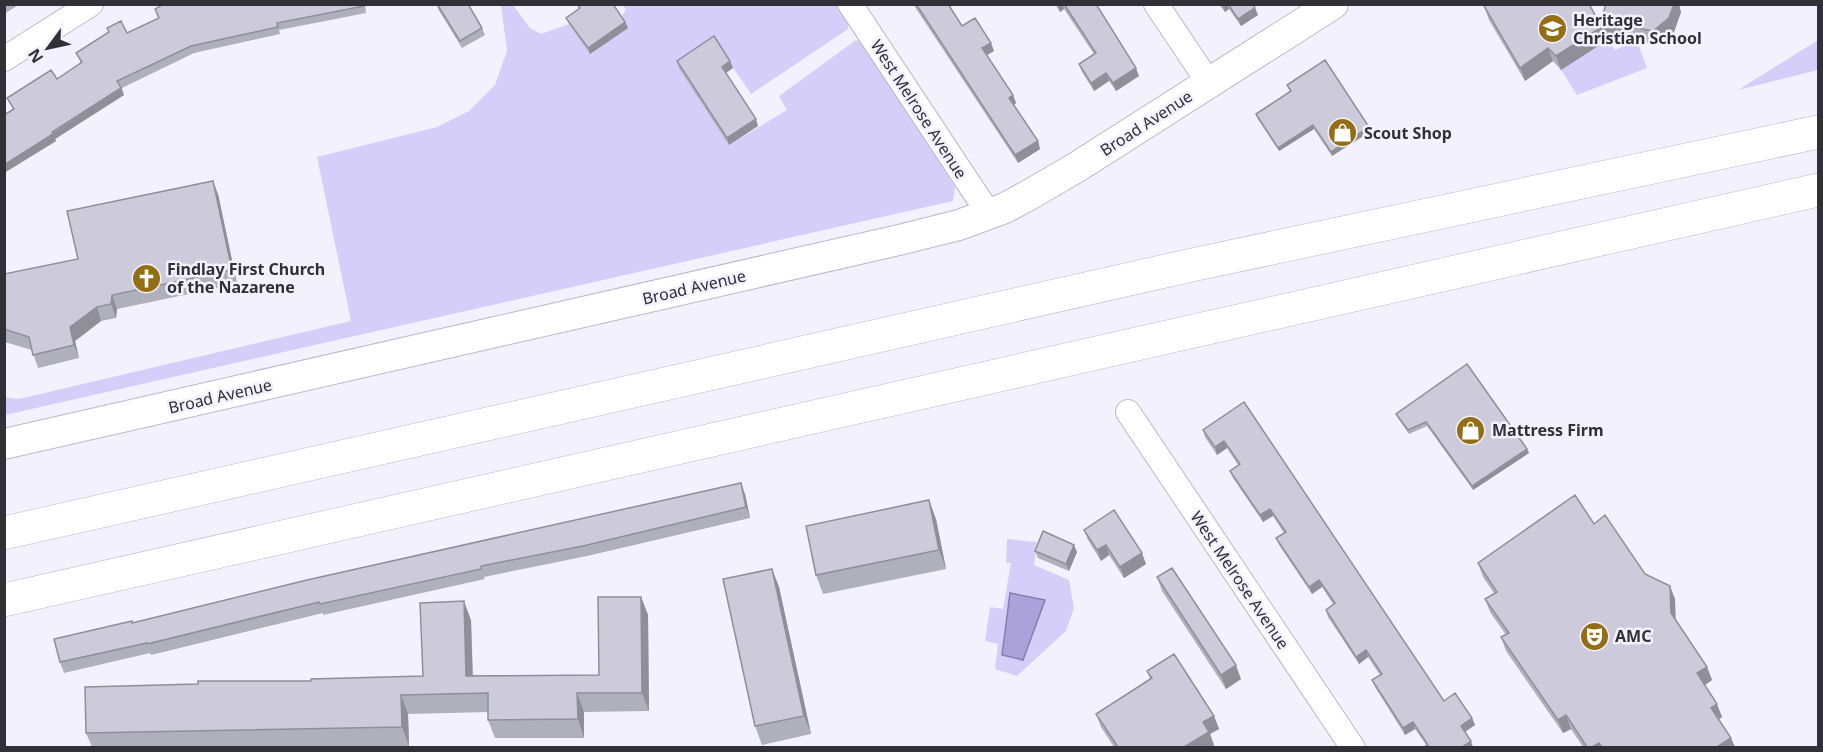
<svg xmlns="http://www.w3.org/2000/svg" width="1823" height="752" font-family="'Noto Sans',sans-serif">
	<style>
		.green { fill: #d5cef9 }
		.water { fill: #aba1db; stroke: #867faa; stroke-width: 1.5 }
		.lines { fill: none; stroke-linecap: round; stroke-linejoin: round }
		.minor-casing { stroke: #bbb9c8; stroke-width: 26 }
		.major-casing { stroke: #bbb9c8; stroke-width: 32 }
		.highway-casing { stroke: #bbb9c8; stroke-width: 34 }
		.minor { stroke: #fff; stroke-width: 24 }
		.major { stroke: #fff; stroke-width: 30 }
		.highway { stroke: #fff; stroke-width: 33 }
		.wall { fill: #b0afbc }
		.shaded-wall { fill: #908e99 }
		.building { fill: #cdcbdb; stroke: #908e99; stroke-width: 1.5 }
		.labels { text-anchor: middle; stroke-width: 5; stroke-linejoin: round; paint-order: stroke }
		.poi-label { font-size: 16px; font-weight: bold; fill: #313036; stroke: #f2f1fd; text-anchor: start }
		.street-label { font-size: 16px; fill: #313036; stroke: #f2f1fd }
	</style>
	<rect width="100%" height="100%" fill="#f2f1fd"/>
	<path class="green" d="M 501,5 L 513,5 L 530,28 L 541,34 L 569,24 L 590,54 L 621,18 L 626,9 L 623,5 L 837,5 L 848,22 L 848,29 L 751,94 L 717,44 L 729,145 L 787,110 L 779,96 L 856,40 L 862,42 L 955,187 L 953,201 L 5,415 L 4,397 L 19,399 L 351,321 L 317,157 L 437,127 L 469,111 L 495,85 L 507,51 Z
		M 1607,40 L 1615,50 L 1637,40 L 1647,68 L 1577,95 L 1561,70 Z
		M 1818,40 L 1818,70 L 1738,90 Z
		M 1007,539 L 1037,542 L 1034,565 L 1069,580 L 1074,608 L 1066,631 L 1017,676 L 995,669 L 998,644 L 985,641 L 990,607 L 1003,609 L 1011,563 L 1006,563 Z"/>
	<path class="water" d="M 1010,593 L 1045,600 L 1023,660 L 1002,655 Z"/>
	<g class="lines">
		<defs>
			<path id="minor" d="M 850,4 L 989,214
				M 1156,4 L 1209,83
				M 4,59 L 91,4
				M 1128,412 L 1353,748"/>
			<path id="major" d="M 4,444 L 899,240 L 959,225 L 1005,208 L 1029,195 L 1077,167 L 1333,4"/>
			<path id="highway" d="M 4,533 L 1192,265 L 1818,132
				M 4,600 L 1818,190"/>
		</defs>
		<use href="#minor" class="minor-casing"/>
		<use href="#major" class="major-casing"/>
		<use href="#highway" class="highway-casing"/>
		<use href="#minor" class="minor"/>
		<use href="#major" class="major"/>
		<use href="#highway" class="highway"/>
	</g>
	<path class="wall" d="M 4,4 L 20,4 L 4,14 Z
		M 365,4 L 366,13 L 279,30 L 280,34 L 194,53 L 122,88 L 124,95 L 55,139 L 56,141 L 4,173 L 4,115 L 13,109 L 7,98 L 57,79 L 81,63 L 76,53 L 127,33 L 158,18 L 155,9 Z
		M 437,4 L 468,4 L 482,28 L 485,35 L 462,48 L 438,9 Z
		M 576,4 L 613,4 L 625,22 L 628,28 L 590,54 L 569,24 L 566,18 L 579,9 Z
		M 913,4 L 955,4 L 950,7 L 962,26 L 994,51 L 987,55 L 1013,95 L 1016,103 L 1014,105 L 1038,141 L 1040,149 L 1018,163 Z
		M 1055,4 L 1096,4 L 1139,76 L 1116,91 L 1109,81 L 1094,91 L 1082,72 L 1079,64 L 1094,54 L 1064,9 L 1060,12 Z
		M 1219,4 L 1253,4 L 1258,15 L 1241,26 L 1229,9 L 1225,12 Z
		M 1606,4 L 1681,12 L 1674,32 L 1657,45 L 1637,40 L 1623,30 L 1561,70 L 1553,61 L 1525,81 L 1489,20 L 1484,6 L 1600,24 Z
		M 677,61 L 733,68 L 726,73 L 758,126 L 729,145 L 679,68 Z
		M 1287,85 L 1369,127 L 1371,131 L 1332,156 L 1314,129 L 1279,151 L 1257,118 L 1256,114 L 1291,92 Z
		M 218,194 L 237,284 L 117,309 L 116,318 L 101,321 L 75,341 L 79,358 L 38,368 L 32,350 L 8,343 L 4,343 L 4,274 L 78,259 Z
		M 1244,402 L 1444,701 L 1472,718 L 1475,725 L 1465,732 L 1427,746 L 1415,729 L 1405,735 L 1375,687 L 1372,680 L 1380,675 L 1368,657 L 1359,664 L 1328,617 L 1326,610 L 1333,604 L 1322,587 L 1312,594 L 1279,545 L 1276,538 L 1284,533 L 1273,516 L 1263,522 L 1233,478 L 1230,471 L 1238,465 L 1227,448 L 1217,455 L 1205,437 L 1203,430 Z
		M 1396,414 L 1527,449 L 1529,453 L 1473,490 L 1427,426 L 1409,434 L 1398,418 Z
		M 745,494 L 750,518 L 587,556 L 484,577 L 485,579 L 323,615 L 323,613 L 151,655 L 150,653 L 64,673 L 60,662 L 132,623 Z
		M 936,519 L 946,569 L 823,594 L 816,575 Z
		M 1594,524 L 1645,574 L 1675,599 L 1675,620 L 1707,667 L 1712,680 L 1705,685 L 1722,717 L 1719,719 L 1735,747 L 1583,747 L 1571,729 L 1563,733 L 1506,651 L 1501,637 L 1506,635 L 1490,612 L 1485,599 L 1494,593 L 1483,577 L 1478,563 Z
		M 1084,530 L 1146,564 L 1124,578 L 1109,555 L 1101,561 L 1088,540 Z
		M 1035,551 L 1077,552 L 1069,571 L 1038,558 Z
		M 772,569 L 779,587 L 811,734 L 762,745 L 755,726 Z
		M 1157,577 L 1241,679 L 1226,689 L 1162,591 Z
		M 641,597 L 648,615 L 649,711 L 584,712 L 584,738 L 495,738 L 488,720 L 488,712 L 408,714 L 409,746 L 325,747 L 92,747 L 86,733 L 311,681 L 423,676 L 471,620 L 473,675 L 599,675 Z
		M 1147,671 L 1214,716 L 1219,729 L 1210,734 L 1214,745 L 1211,747 L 1114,747 L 1101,727 L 1096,714 L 1150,679 Z"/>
	<path class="shaded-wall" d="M 1057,4 L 1063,4 L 1064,9 L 1060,12 Z
		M 1223,4 L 1227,4 L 1229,9 L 1225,12 L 1222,5 Z
		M 1674,4 L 1679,4 L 1681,12 L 1674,32 L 1657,45 L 1653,31 Z
		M 1255,8 L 1258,15 L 1241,26 L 1238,19 Z
		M 1619,16 L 1623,30 L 1561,70 L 1556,56 Z
		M 625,22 L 628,28 L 590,54 L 588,48 Z
		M 991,43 L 994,51 L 985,56 L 982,48 Z
		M 1548,48 L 1553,61 L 1525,81 L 1520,68 Z
		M 730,61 L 733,68 L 724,74 L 722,67 Z
		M 1136,68 L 1139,76 L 1116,91 L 1113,83 Z
		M 1106,73 L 1109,81 L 1094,91 L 1091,83 Z
		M 121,88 L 124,95 L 55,139 L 56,141 L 4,173 L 4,165 Z
		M 1013,95 L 1016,103 L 1012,106 L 1009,98 Z
		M 756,119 L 758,126 L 729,145 L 727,138 Z
		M 1313,125 L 1314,129 L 1279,151 L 1278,148 Z
		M 1369,127 L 1371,131 L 1332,156 L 1331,152 Z
		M 1038,141 L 1040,149 L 1018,163 L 1015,155 Z
		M 213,181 L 218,194 L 237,284 L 232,270 Z
		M 112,295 L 117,309 L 116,318 L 111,304 Z
		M 97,307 L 101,321 L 75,341 L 79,358 L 74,345 L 70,327 Z
		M 1224,441 L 1227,448 L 1217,455 L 1215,447 Z
		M 1527,449 L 1529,453 L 1473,490 L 1472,486 Z
		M 741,483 L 745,494 L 750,518 L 746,507 Z
		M 929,500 L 936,519 L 946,569 L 939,550 Z
		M 1270,509 L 1273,516 L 1263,522 L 1260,515 Z
		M 1074,545 L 1077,552 L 1069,571 L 1066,564 Z
		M 1106,545 L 1109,555 L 1101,561 L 1097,550 Z
		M 1142,553 L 1146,564 L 1124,578 L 1120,567 Z
		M 772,569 L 779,587 L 811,734 L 804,716 Z
		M 1319,580 L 1322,587 L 1312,594 L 1309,587 Z
		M 1670,586 L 1675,599 L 1676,626 L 1671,613 Z
		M 641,597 L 648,615 L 649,711 L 642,693 Z
		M 464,601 L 471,620 L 473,694 L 466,676 Z
		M 1366,650 L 1368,657 L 1359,664 L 1356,657 Z
		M 1236,665 L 1241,679 L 1226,689 L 1221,675 Z
		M 1707,667 L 1712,680 L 1702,687 L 1697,673 Z
		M 577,693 L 584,712 L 584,738 L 578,719 Z
		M 401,695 L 408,714 L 409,746 L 402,727 Z
		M 1717,704 L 1722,717 L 1716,721 L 1711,708 Z
		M 1566,715 L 1571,729 L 1563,733 L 1558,720 Z
		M 1214,716 L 1219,729 L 1210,734 L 1214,745 L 1211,747 L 1184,747 L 1203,722 Z
		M 1472,718 L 1475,725 L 1463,733 L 1461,726 Z
		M 1413,722 L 1415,729 L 1405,735 L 1403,728 Z
		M 1731,738 L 1735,747 L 1717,747 Z
		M 1471,741 L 1473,747 L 1462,747 Z
		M 1599,743 L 1601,747 L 1592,747 Z"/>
	<path class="building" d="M 164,4 L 364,4 L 364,6 L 277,23 L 278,27 L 191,46 L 117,81 L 121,88 L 52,132 L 53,134 L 4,165 L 4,115 L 14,109 L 7,98 L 51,70 L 57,79 L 82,62 L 76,53 L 109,32 L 107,28 L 121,21 L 127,33 L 159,18 L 155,9 Z
		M 437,4 L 468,4 L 482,28 L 460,41 Z
		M 578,4 L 613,4 L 625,22 L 588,48 L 566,18 L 580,8 Z
		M 916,4 L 948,4 L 962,26 L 975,18 L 991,43 L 982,48 L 1013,95 L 1009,98 L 1038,141 L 1015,155 Z
		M 1064,4 L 1096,4 L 1136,68 L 1113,83 L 1106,73 L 1091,83 L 1079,64 L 1096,53 Z
		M 1228,4 L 1253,4 L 1255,8 L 1238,19 Z
		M 1487,4 L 1589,4 L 1600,24 L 1606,4 L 1674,4 L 1669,18 L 1653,31 L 1632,27 L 1619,16 L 1556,56 L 1548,48 L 1520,68 L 1484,6 Z
		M 714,36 L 730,61 L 722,67 L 756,119 L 727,138 L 677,61 Z
		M 1325,60 L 1369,127 L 1331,152 L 1313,125 L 1278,148 L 1256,114 L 1291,91 L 1287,85 Z
		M 213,181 L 232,270 L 112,295 L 111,304 L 97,307 L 70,327 L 74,345 L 33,355 L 29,337 L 4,329 L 4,274 L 78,259 L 67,211 Z
		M 1467,364 L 1527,449 L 1472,486 L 1426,422 L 1408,430 L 1396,414 Z
		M 1244,402 L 1444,701 L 1455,693 L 1472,718 L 1461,726 L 1471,741 L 1462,747 L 1424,747 L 1428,745 L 1413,722 L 1403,728 L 1372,680 L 1382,674 L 1366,650 L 1356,657 L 1326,610 L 1335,603 L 1319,580 L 1309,587 L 1276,538 L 1286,532 L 1270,509 L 1260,515 L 1230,471 L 1240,464 L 1224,441 L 1215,447 L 1203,430 Z
		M 741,483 L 746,507 L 583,546 L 481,566 L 481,569 L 320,604 L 319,602 L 147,644 L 147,643 L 60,662 L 54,639 L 132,621 L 132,623 L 307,580 Z
		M 1575,495 L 1594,524 L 1605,515 L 1645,574 L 1670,586 L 1671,613 L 1707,667 L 1697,673 L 1717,704 L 1711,708 L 1731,738 L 1717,747 L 1602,747 L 1599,743 L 1592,747 L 1587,747 L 1566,715 L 1558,720 L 1501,637 L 1509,633 L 1485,599 L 1497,592 L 1478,563 Z
		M 929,500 L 939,550 L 816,575 L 806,526 Z
		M 1114,510 L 1142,553 L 1120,567 L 1106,545 L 1097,550 L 1084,530 Z
		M 1043,531 L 1074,545 L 1066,564 L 1035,551 Z
		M 1172,568 L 1236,665 L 1221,675 L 1157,577 Z
		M 772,569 L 804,716 L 755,726 L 723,579 Z
		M 598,597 L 641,597 L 642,693 L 577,693 L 578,719 L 488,720 L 488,693 L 401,695 L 402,727 L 86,733 L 85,687 L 198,684 L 198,681 L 311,681 L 311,679 L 423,676 L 420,603 L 464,601 L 466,676 L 599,675 Z
		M 1174,654 L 1214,716 L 1203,722 L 1209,732 L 1184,747 L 1118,747 L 1096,714 L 1152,678 L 1147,671 Z"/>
	<defs>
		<symbol id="school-disc" viewBox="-11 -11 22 22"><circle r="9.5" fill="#946e16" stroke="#f2f1fd"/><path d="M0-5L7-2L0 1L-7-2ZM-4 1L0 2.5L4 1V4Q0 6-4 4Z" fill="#fff"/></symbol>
		<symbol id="shop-disc" viewBox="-11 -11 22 22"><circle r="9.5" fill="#946e16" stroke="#f2f1fd"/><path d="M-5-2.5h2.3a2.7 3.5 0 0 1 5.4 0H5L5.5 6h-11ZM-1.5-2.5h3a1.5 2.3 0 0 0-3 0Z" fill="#fff"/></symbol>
		<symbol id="church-disc" viewBox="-11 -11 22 22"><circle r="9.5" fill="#946e16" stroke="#f2f1fd"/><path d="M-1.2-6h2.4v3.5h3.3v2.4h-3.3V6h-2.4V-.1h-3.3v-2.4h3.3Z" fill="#fff"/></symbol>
		<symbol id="theatre-disc" viewBox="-11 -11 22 22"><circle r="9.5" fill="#946e16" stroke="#f2f1fd"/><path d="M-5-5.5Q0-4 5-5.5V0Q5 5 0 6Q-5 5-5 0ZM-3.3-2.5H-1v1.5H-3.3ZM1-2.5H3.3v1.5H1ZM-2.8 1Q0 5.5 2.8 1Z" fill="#fff"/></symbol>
	</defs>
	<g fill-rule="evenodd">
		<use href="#school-disc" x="1536" y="12" width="33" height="33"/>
		<use href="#shop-disc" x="1326" y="116" width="33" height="33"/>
		<use href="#church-disc" x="130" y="262" width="33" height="33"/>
		<use href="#shop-disc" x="1454" y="414" width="33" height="33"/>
		<use href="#theatre-disc" x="1578" y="620" width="33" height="33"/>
	</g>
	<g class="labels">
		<g class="poi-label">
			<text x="1573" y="26">Heritage<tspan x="1573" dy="18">Christian School</tspan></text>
			<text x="1364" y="139">Scout Shop</text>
			<text x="167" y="275">Findlay First Church<tspan x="167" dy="18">of the Nazarene</tspan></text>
			<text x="1492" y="436">Mattress Firm</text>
			<text x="1615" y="642">AMC</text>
		</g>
		<g class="street-label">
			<text transform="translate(919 109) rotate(57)" y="6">West Melrose Avenue</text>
			<text transform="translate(1146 123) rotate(-33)" y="6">Broad Avenue</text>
			<text transform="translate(694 287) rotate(-13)" y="6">Broad Avenue</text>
			<text transform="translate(220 396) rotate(-13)" y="6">Broad Avenue</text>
			<text transform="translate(1240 580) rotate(56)" y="6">West Melrose Avenue</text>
		</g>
	</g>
	<rect width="1823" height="752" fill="none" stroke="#313036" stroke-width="12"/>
	<g transform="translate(48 48) rotate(237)" stroke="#f2f1fd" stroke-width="4.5" paint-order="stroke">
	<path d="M0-4.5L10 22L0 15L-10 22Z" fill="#313036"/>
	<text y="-9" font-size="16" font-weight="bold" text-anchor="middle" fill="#313036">N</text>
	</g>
</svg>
